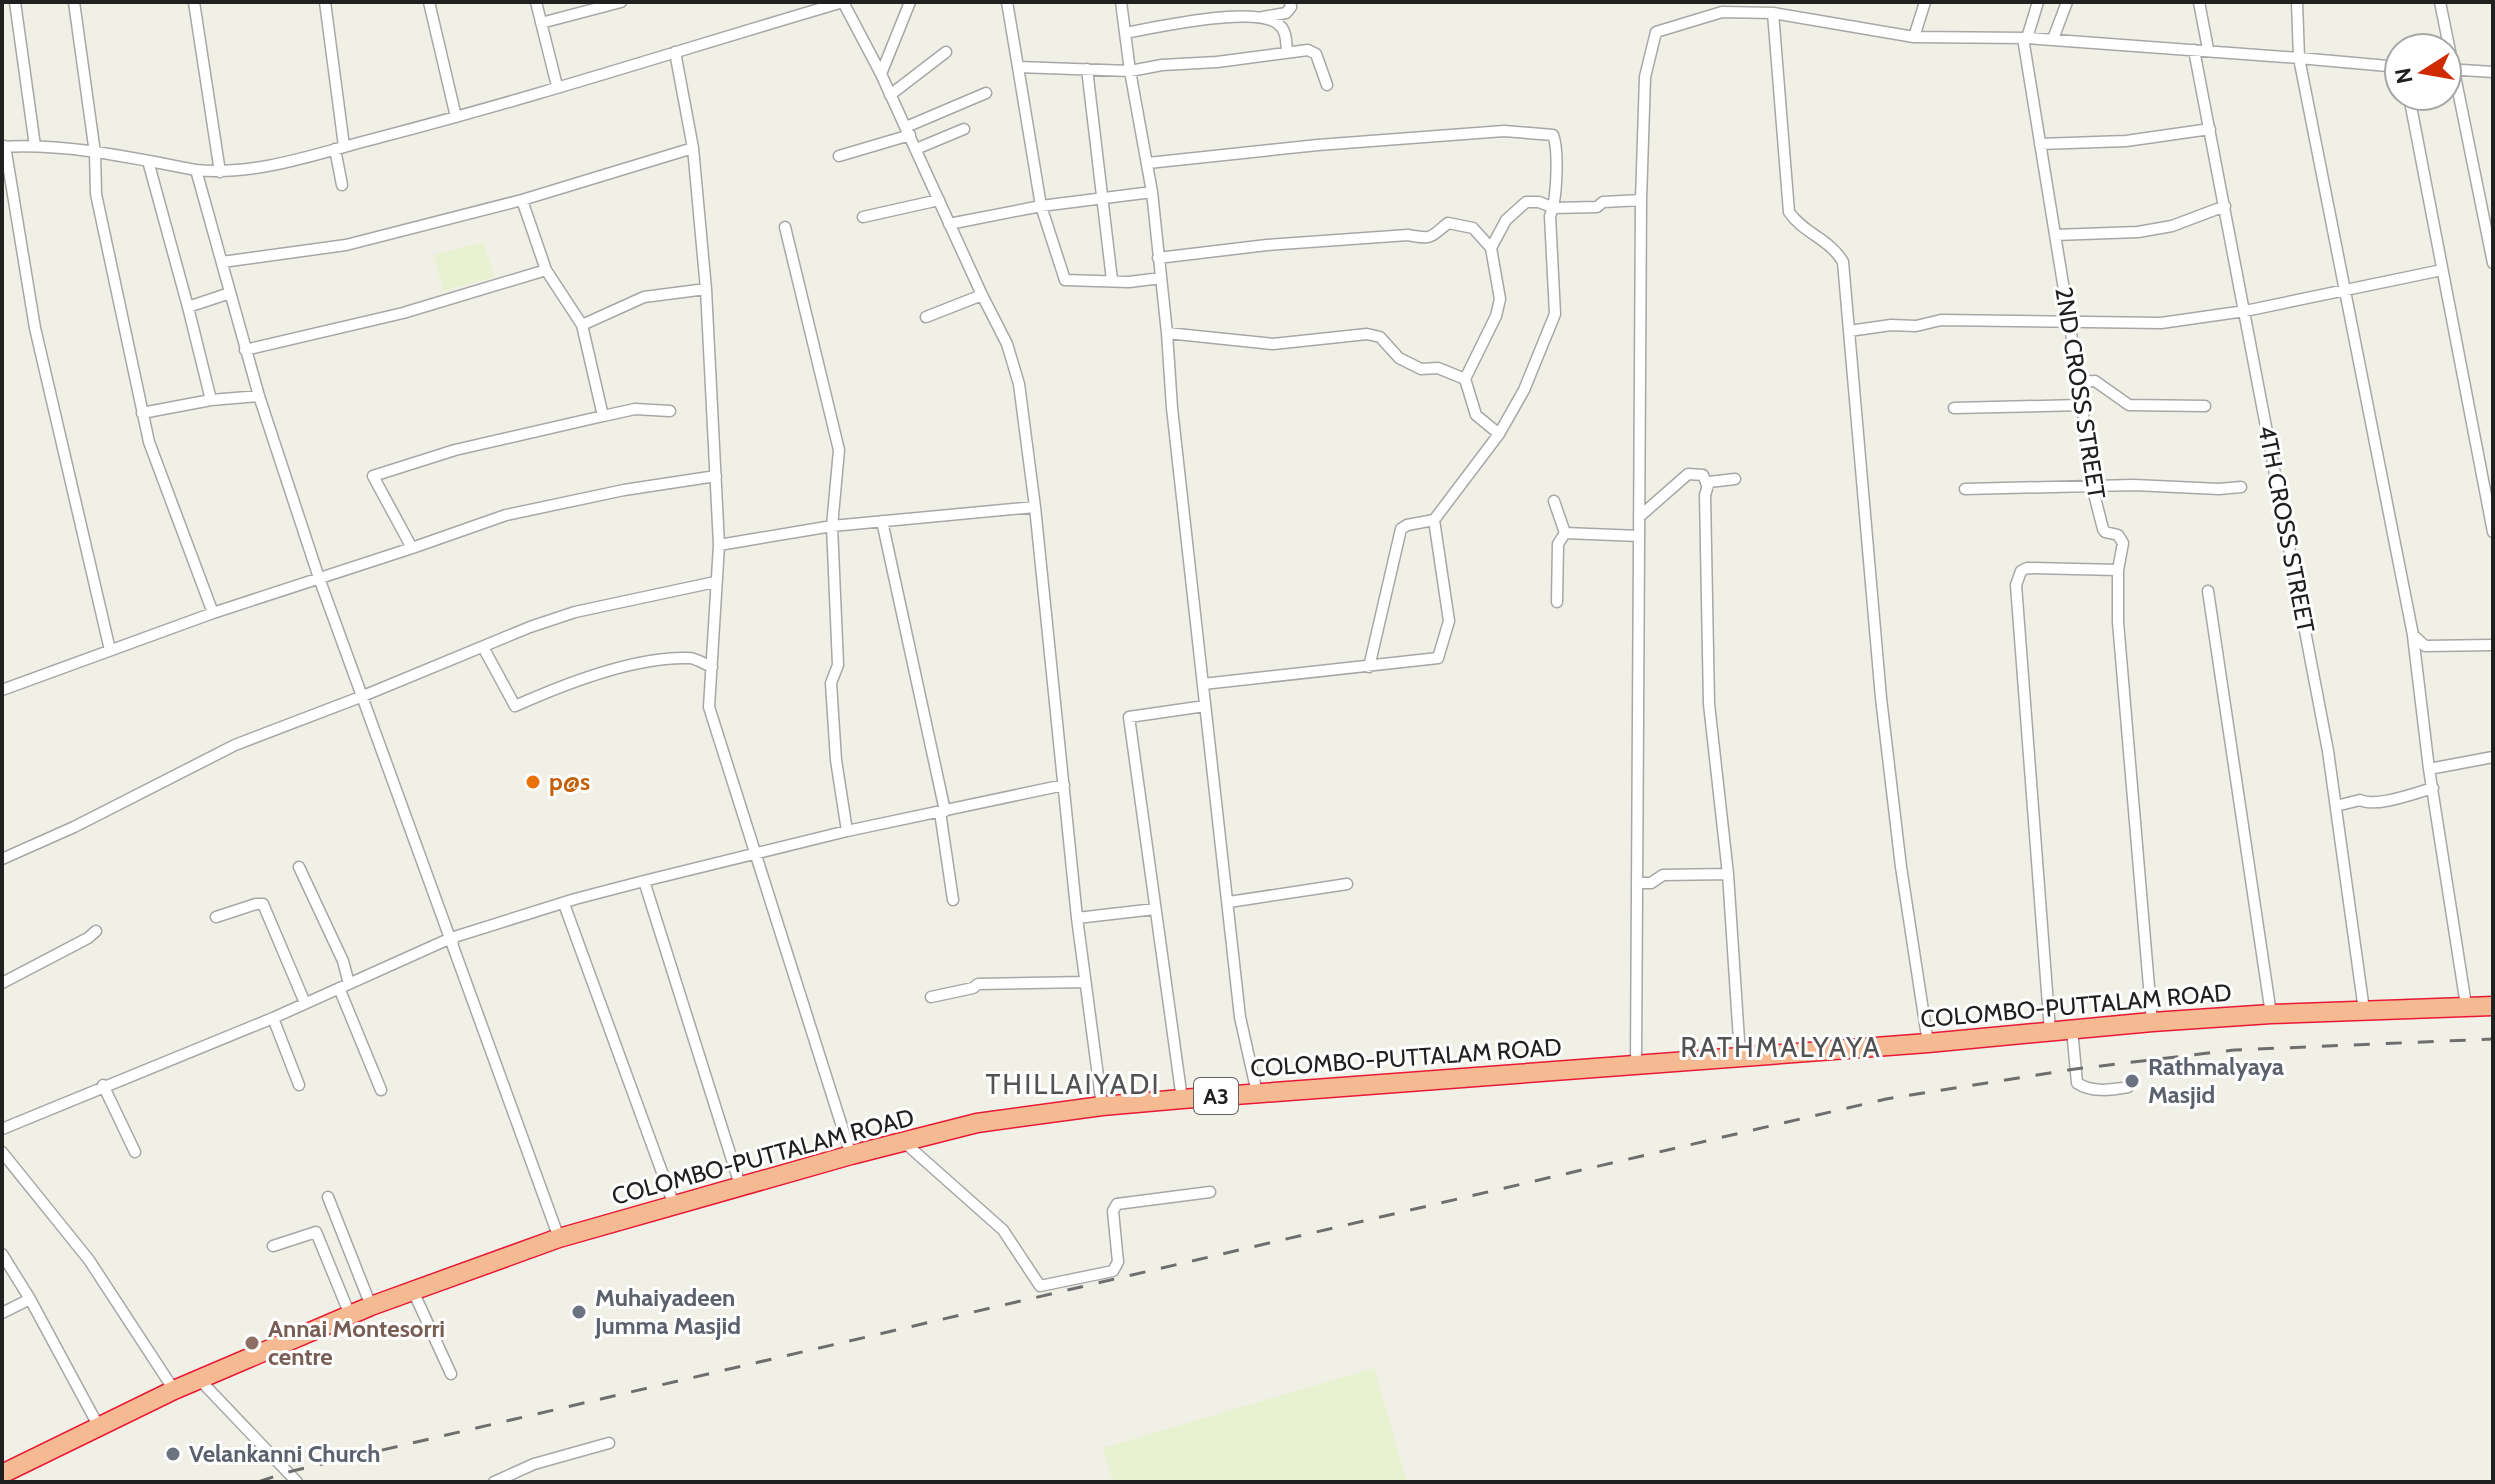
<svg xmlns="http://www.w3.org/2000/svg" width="2495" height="1484" font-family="Cabin,sans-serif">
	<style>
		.farmland { fill: #e8f1d0 }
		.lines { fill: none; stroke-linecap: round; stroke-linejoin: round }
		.minor-casing { stroke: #a7a7a7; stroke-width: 13 }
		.trunk-casing { stroke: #e91936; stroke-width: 21 }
		.minor { stroke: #fff; stroke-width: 10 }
		.trunk { stroke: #f6ba92; stroke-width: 18 }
		.rail { stroke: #6e6e6e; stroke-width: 3; stroke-dasharray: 16 16; stroke-linecap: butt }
		.food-dot { fill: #e8710a; stroke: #fff; stroke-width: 3 }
		.worship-dot { fill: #6b7280; stroke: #fff; stroke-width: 3 }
		.education-dot { fill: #8d6e63; stroke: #fff; stroke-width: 3 }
		.labels { text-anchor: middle; stroke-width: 6; stroke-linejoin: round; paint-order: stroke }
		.shield { fill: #fff; stroke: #636363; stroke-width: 2 }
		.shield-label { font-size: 22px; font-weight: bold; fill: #202020 }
		.street-label { font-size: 24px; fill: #202020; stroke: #fff }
		.food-label { font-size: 24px; font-weight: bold; fill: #c56008; stroke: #fff; text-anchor: start }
		.worship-label { font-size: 24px; font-weight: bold; fill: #5b616d; stroke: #fff; text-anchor: start }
		.education-label { font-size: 24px; font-weight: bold; fill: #785e54; stroke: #fff; text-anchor: start }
		.quarter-label { font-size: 28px; letter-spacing: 2px; fill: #535353; stroke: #fff }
	</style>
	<rect width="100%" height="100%" fill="#f1f0e6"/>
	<path class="farmland" d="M 484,242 L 494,277 L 443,291 L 434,255 Z
		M 1374,1368 L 1407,1482 L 1113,1482 L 1103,1448 Z"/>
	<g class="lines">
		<defs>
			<path id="minor" d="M 15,2 L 35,146
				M 74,2 L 95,153 L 96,194 L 149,442 L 213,613
				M 194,2 L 220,172
				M 325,2 L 344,146
				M 429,2 L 456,117
				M 536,2 L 557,86
				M 843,2 L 881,74 L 982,295 L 1007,344 L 1019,384 L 1035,507 L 1077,918 L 1102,1106
				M 1007,2 L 1018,67
				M 1121,2 L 1130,71 L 1152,192 L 1167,333 L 1172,408 L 1240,1017 L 1257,1093
				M 2199,2 L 2208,49
				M 2297,2 L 2299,58 L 2399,67
				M 2440,2 L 2493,263
				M 1263,17 L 1286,13 L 1291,7 L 1290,2
				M 541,23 L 621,2
				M 1126,33 C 1156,27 1252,6 1277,23 C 1287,30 1286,41 1287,52
				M 1914,37 L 1925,2
				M 2023,38 L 2079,382 L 2092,486 L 2103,529 L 2105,532 L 2118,535 L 2123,543 L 2118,570 L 2118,622 L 2152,1022
				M 2027,38 L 2038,2
				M 2053,39 L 2067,2
				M 2194,50 L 2328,751 L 2364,1010
				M 675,52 L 693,148 L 706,289 L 719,545 L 709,707 L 851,1155
				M 1087,69 L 1112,280
				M 2447,69 L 2493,72
				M 881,74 L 910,2
				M 890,95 L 946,52
				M 2409,96 L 2493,532
				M 906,127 L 986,93
				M 2040,144 L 2126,141 L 2210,129
				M 5,146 L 35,328 L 110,650
				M 2,147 C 66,143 133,158 196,170 L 259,396 L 319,578 L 559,1238
				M 335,149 L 342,185
				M 916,149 L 964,129
				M 839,156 L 910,135
				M 148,161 L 188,307 L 230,293
				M 1148,163 L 1318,145 L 1504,131 L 1553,135 C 1559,150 1557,201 1550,216 L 1555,314 L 1524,390 L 1499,434 L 1434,520
				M 196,170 C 259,176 321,152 381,137 C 536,97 689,47 843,2
				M 863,217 L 939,200
				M 949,224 L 1041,206 L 1152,192
				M 785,227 L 839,450 L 832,526 L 1035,507
				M 2055,235 L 2138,232 L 2172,226 L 2225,206
				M 1158,258 L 1267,245 L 1408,235 C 1434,240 1430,237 1448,223 L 1473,228 L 1491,248
				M 222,262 L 346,245 L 522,200 L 693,148
				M 546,270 L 582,325 L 644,297 L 706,289
				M 1161,278 L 1129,282 L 1065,280 L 1041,206 L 1018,67 L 1130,71 L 1162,65 L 1217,62 L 1308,50 L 1316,54 L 1327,85
				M 926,317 L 982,295
				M 1849,331 L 1891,325 L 1916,326 L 1941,320 L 2161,323 L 2245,311 L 2442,270
				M 1167,333 L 1273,344 L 1367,334 L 1380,337 L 1399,358 L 1421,369 L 1438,368 L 1465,379
				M 245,350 L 403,313 L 546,270 L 522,200
				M 2079,382 L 2095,381 L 2129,405 L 2205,406
				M 211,400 L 259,396
				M 1954,408 L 2082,405
				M 142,413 L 211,400 L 188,307
				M 603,416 L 635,409 L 670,411
				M 1499,434 L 1476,415 L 1465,379 L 1496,316 L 1500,299 L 1491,248 L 1506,220 L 1526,202 L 1539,202 L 1554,208 L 1597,207 L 1603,202 L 1641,200
				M 1735,479 L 1709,482 L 1705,495 L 1709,704 L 1728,874 L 1740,1055
				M 1965,489 L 2134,485 L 2219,489 L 2241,487
				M 1554,501 L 1565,533
				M 1639,517 L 1688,474 L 1703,475 L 1707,485
				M 882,521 L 945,811
				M 1565,533 L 1639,536
				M 719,545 L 832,526 L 838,665 L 831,683 L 836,760 L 847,831
				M 412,548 L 506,515 L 624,490 L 716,476
				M 2208,591 L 2271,1014
				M 1557,602 L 1558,544 L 1565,533
				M 2413,636 L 2429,769
				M 483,647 L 515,706 C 564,684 634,656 689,658 C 696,658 704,664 712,667
				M 1203,684 L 1438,658 L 1449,621 L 1434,520 L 1407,525 L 1401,529 L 1369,667
				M 2,690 L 213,613 L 412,548 L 373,476 L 455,450 L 603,416 L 582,325
				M 2336,806 L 2360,800 C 2376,808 2415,793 2433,788
				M 940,812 L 953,900
				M 2,859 L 74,827 L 235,745 L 363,696 L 530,627 L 575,612 L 715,582
				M 299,867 L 343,961 L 349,984
				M 644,881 L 740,1185
				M 1637,883 L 1651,883 L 1663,875 L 1728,874
				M 1229,902 L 1347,884
				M 564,904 L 674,1205
				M 216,917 L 256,904 L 263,904 L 305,1003
				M 1077,918 L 1155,909
				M 451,938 L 575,899 L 644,881 L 847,831 L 1064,785
				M 2,983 L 88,938 L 96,931
				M 339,988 L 381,1090
				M 931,997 L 973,988 L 978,984 L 1085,982
				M 2466,1005 L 2429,769 L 2493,757
				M 273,1018 L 299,1085
				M 2072,1029 L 2077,1083 C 2092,1093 2112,1090 2128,1087
				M 2050,1031 L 2016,585 L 2021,571 L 2027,568 L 2118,570
				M 1928,1043 L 1901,867 L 1881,698 L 1843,262 C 1830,239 1803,233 1789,212 L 1773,13 L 1914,37 L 2027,38 L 2299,58 L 2413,635 L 2425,646 L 2493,645
				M 1636,1064 L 1641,200 L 1645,77 L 1656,32 L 1722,12 L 1773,13
				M 103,1085 L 135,1152
				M 1182,1099 L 1129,717 L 1205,706
				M 2,1129 L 273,1018 L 451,938 L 453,944
				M 905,1143 L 1003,1230 L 1040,1286 L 1113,1271 L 1118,1262 L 1113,1211 L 1117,1204 L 1210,1192
				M 2,1152 L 89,1260 L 174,1390
				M 328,1197 L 371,1306
				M 273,1246 L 316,1232 L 350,1315
				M 2,1254 L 30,1299 L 99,1427
				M 413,1291 L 451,1374
				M 2,1313 L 30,1299
				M 199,1379 L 297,1482
				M 494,1482 L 534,1464 L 609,1443"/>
			<path id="trunk" d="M 2,1474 L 174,1390 L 371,1306 L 559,1238 L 851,1155 L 977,1123 L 1102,1106 L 1182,1099 L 1928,1043 L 2152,1022 L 2271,1014 L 2493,1006"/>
		</defs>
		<use href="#minor" class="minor-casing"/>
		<use href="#trunk" class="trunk-casing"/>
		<use href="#minor" class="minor"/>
		<use href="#trunk" class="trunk"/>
		<path class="rail" d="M 258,1482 L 288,1472 L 1886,1099 L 2075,1069 L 2234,1050 L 2493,1039"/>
	</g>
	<circle class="food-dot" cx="533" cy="782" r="8"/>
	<g class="worship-dot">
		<circle cx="2132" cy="1081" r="8"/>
		<circle cx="579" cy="1312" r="8"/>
		<circle cx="173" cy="1454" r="8"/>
	</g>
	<circle class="education-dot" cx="252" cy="1343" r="8"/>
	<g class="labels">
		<rect class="shield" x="1194" y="1078" width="44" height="36" rx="6"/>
		<g class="shield-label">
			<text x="1216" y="1104">A3</text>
		</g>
		<g class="street-label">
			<text transform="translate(2080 393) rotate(81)" y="8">2ND CROSS STREET</text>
			<text transform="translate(2286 529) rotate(79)" y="8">4TH CROSS STREET</text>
			<text transform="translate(2076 1006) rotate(-5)" y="8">COLOMBO-PUTTALAM ROAD</text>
			<text transform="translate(1406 1058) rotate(-4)" y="8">COLOMBO-PUTTALAM ROAD</text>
			<text transform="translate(763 1157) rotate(-15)" y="8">COLOMBO-PUTTALAM ROAD</text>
		</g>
		<g class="food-label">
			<text x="549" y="790">p@s</text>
		</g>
		<g class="worship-label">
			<text x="2148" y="1075">Rathmalyaya<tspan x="2148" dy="28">Masjid</tspan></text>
			<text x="595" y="1306">Muhaiyadeen<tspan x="595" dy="28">Jumma Masjid</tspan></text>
			<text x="189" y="1462">Velankanni Church</text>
		</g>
		<g class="education-label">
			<text x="268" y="1337">Annai Montesorri<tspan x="268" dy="28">centre</tspan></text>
		</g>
		<g class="quarter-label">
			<text x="1781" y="1057">RATHMALYAYA</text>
			<text x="1073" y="1094">THILLAIYADI</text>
		</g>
	</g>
	<rect width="2495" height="1484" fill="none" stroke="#202020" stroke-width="8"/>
	<g transform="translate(2423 72) rotate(259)"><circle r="38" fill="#ffffff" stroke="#a6a6a6" stroke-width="2"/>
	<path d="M0-6L14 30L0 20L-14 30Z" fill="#d02b00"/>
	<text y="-12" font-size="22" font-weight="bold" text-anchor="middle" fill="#202020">N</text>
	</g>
</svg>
